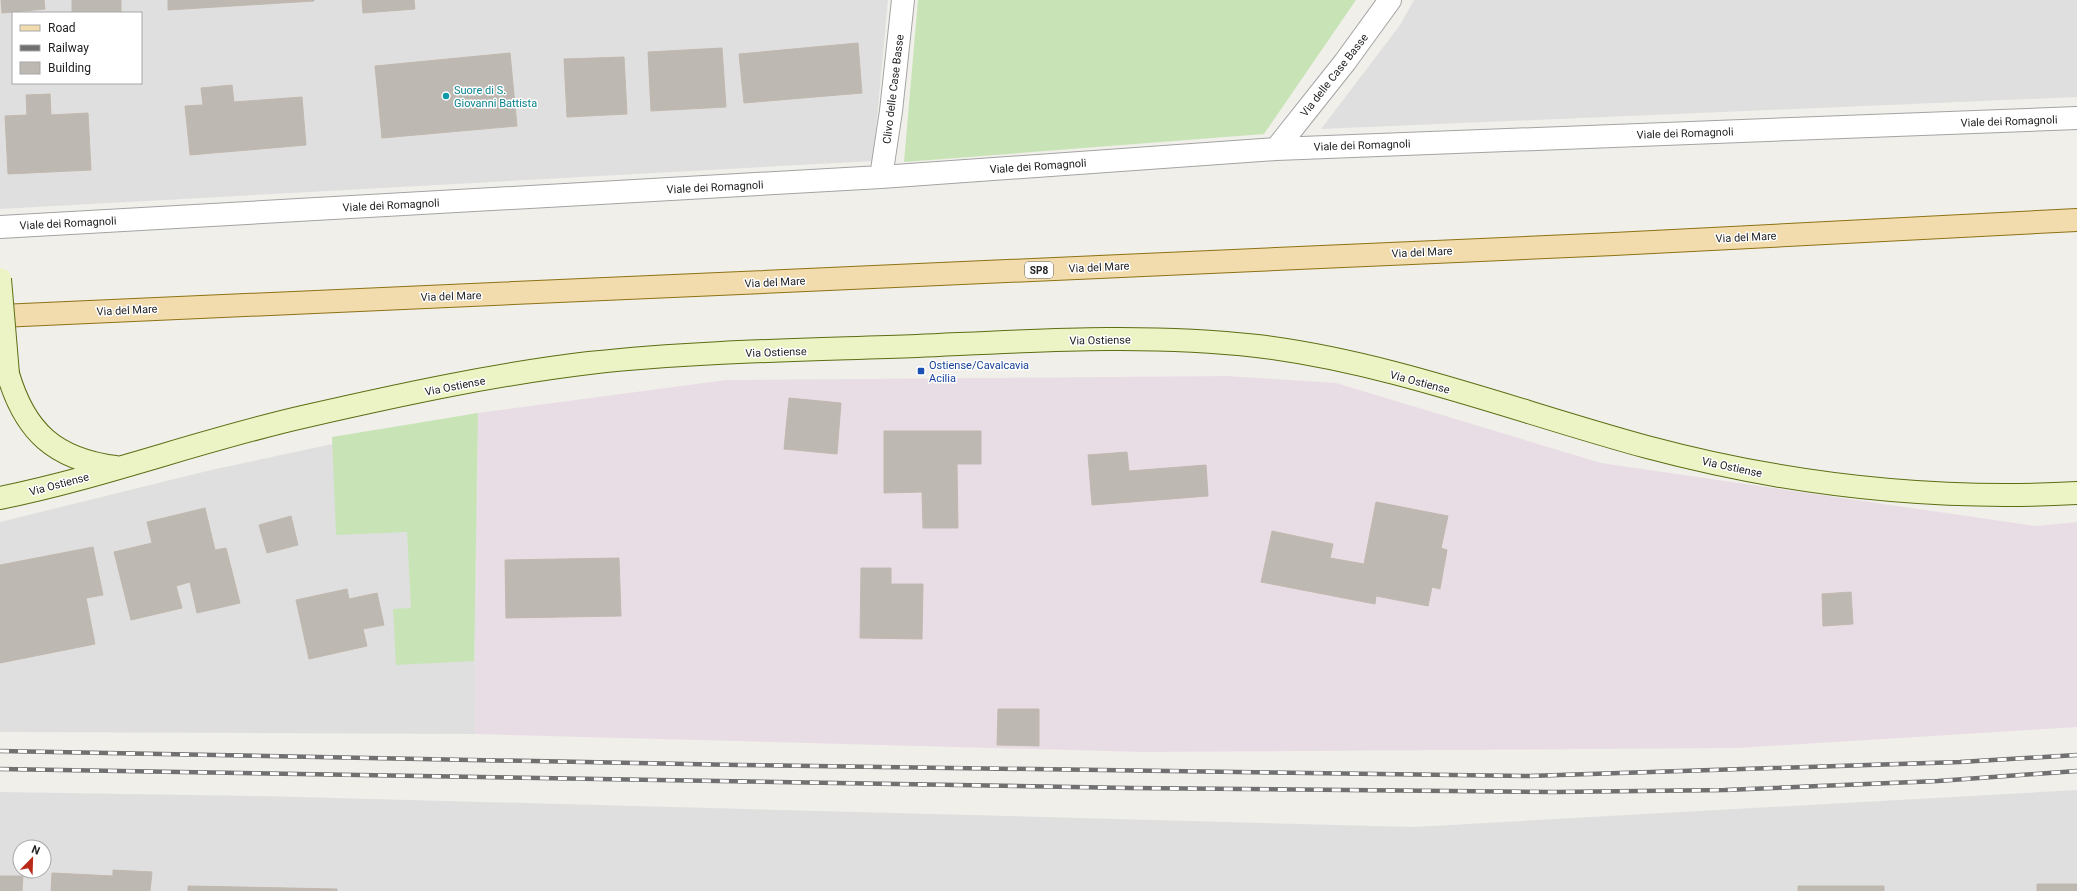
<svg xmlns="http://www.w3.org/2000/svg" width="2077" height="891" font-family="Roboto,sans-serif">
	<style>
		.residential { fill: #e0dfdf; fill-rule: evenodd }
		.industrial { fill: #e9dde5 }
		.grass { fill: #c8e4b7 }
		.building { fill: #beb8b3; stroke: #c1b8ae }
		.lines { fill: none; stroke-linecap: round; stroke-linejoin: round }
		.street-casing { stroke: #a3a3a3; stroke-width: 24 }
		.secondary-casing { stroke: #5b6e13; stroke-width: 24 }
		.primary-casing { stroke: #8d7213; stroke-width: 24 }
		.street { stroke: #fff; stroke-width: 22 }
		.secondary { stroke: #ecf3c5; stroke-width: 22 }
		.primary { stroke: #f2dcae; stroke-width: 22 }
		.rail-casing { stroke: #707070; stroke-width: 4.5 }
		.rail { stroke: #fff; stroke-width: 3; stroke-dasharray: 9; stroke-linecap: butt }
		.secondary-bridge-casing { stroke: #5b6e13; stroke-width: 24; stroke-linecap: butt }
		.secondary-bridge { stroke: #ecf3c5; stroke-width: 22 }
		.culture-dot { fill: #0f9aa8; stroke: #fff; stroke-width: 1.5 }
		.transit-dot { fill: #1a4fb4; stroke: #fff; stroke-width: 1.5 }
		.labels { text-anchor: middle; stroke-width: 3; stroke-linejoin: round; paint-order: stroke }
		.shield { fill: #fff; stroke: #646464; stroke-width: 1 }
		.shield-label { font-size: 10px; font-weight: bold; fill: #222 }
		.street-label { font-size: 11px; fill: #222; stroke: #fff }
		.culture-label { font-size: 11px; fill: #0d838f; stroke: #fff; text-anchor: start }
		.transit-label { font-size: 11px; fill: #164399; stroke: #fff; text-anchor: start }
	</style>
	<rect width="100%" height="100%" fill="#f1efea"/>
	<path class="residential" d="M 0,0 L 888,0 L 873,161 L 0,209 ZM 13,13 L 141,13 L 141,83 L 13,83 Z
		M 1414,0 L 2077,0 L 2077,97 L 1321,129 L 1400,25 Z
		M 478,413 L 475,734 L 0,732 L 0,522 L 211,470 Z
		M 2077,790 L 2077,891 L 0,891 L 0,792 L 262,796 L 1414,827 ZM 20,847 L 44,847 L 44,871 L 20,871 Z"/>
	<path class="industrial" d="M 1227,376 L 1336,383 L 1601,463 L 2036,526 L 2077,522 L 2077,727 L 1737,748 L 1142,752 L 475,734 L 478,413 L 726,380 Z"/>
	<path class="grass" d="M 918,0 L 1356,0 L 1264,134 L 904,162 Z
		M 478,413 L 474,661 L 396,665 L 393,609 L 411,608 L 407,532 L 336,535 L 332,437 Z"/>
	<path class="building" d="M 1,0 L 44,0 L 45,9 L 2,13 Z
		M 72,0 L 121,0 L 121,13 L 72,13 Z
		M 168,0 L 314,0 L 314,1 L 168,10 Z
		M 362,0 L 414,0 L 415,9 L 363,13 Z
		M 858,43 L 862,93 L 744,103 L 739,54 Z
		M 722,48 L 726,107 L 651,111 L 648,52 Z
		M 510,53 L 517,126 L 382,138 L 375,66 Z
		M 624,57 L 627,114 L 567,117 L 564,59 Z
		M 232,85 L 234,102 L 302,97 L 306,145 L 190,155 L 185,106 L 203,105 L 201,88 Z
		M 50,94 L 51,115 L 88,113 L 91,170 L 8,174 L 5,116 L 27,115 L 26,95 Z
		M 789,398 L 841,403 L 837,454 L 784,449 Z
		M 884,431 L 981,431 L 981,464 L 957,464 L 958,528 L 923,528 L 922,492 L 884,493 Z
		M 1127,452 L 1129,471 L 1206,465 L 1208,496 L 1092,505 L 1088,455 Z
		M 1376,502 L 1448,516 L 1441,548 L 1447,550 L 1440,589 L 1432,587 L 1428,606 L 1376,596 L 1375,604 L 1261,582 L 1272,531 L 1333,544 L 1330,558 L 1364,564 Z
		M 205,508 L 215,550 L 226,548 L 240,603 L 197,613 L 190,582 L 176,586 L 182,608 L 131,620 L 114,552 L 152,543 L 147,522 Z
		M 291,516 L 298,545 L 267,553 L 259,525 Z
		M 93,547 L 103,595 L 86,598 L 95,644 L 0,663 L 0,565 Z
		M 619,558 L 621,616 L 506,618 L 505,560 Z
		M 861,568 L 891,568 L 891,584 L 923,584 L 922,639 L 860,638 Z
		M 347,589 L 349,599 L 377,593 L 384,625 L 363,629 L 367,646 L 309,659 L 296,600 Z
		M 1851,592 L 1853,624 L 1823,626 L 1822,594 Z
		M 998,709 L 1039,709 L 1039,746 L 997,745 Z
		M 113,870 L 152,872 L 150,891 L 51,891 L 52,873 L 113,876 Z
		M 0,876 L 23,876 L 22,891 L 0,891 Z
		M 2037,884 L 2077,884 L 2077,891 L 2037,891 Z
		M 188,886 L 337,889 L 337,891 L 188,891 Z
		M 1798,886 L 1884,886 L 1884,891 L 1798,891 Z"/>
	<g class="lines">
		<defs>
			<path id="street" d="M 1276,149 L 1345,62 L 1390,0
				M 881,177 L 891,111 L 903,0
				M 0,227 L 881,177 L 1276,149 L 2077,118"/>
			<path id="secondary" d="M 8,374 C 25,432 55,459 115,467
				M 0,498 C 104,477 204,439 307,416 C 399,395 496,374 589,363 C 698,351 808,350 917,346 C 1030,341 1144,333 1257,346 C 1390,362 1518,412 1647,447 C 1789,485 1930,501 2077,493"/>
			<path id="primary" d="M 0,316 L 1614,244 L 2077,220"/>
		</defs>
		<use href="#street" class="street-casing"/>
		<use href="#secondary" class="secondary-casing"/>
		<use href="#primary" class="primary-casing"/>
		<use href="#street" class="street"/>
		<use href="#secondary" class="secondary"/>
		<use href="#primary" class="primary"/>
		<defs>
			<path id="rail" d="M 0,751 L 739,765 L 1529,776 L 1960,762 L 2077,755
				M 0,769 L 1130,788 L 1554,792 L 1725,790 L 1938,781 L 2077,771"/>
		</defs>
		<use href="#rail" class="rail-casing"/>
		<use href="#rail" class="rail"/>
		<defs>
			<path id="secondary-bridge" d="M 0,279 L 8,374"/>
		</defs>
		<use href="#secondary-bridge" class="secondary-bridge-casing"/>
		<use href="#secondary-bridge" class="secondary-bridge"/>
	</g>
	<circle class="culture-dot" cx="446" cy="96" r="4"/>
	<rect class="transit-dot" x="917" y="367" width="8" height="8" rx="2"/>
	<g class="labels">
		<rect class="shield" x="1025" y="262" width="28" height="16" rx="3"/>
		<g class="shield-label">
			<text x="1039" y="274">SP8</text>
		</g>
		<g class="street-label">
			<text transform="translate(1334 75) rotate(-52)" y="4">Via delle Case Basse</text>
			<text transform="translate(893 89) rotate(-83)" y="4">Clivo delle Case Basse</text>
			<text transform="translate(2009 121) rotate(-2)" y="4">Viale dei Romagnoli</text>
			<text transform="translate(1685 133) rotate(-2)" y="4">Viale dei Romagnoli</text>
			<text transform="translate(1362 145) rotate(-2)" y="4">Viale dei Romagnoli</text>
			<text transform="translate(1038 166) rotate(-4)" y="4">Viale dei Romagnoli</text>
			<text transform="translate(715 187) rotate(-3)" y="4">Viale dei Romagnoli</text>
			<text transform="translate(391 205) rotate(-3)" y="4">Viale dei Romagnoli</text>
			<text transform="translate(68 223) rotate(-3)" y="4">Viale dei Romagnoli</text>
			<text transform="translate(1746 237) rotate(-3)" y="4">Via del Mare</text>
			<text transform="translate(1422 252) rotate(-3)" y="4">Via del Mare</text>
			<text transform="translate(1099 267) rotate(-3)" y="4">Via del Mare</text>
			<text transform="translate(775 282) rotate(-3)" y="4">Via del Mare</text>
			<text transform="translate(451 296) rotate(-2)" y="4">Via del Mare</text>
			<text transform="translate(127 310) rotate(-3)" y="4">Via del Mare</text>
			<text transform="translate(1100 340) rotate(-1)" y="4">Via Ostiense</text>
			<text transform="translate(776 352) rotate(-2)" y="4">Via Ostiense</text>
			<text transform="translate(1420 382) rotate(15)" y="4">Via Ostiense</text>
			<text transform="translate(455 386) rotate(-11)" y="4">Via Ostiense</text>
			<text transform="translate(1732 467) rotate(12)" y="4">Via Ostiense</text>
			<text transform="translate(59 484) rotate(-15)" y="4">Via Ostiense</text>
		</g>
		<g class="culture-label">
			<text x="454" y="94">Suore di S.<tspan x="454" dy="13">Giovanni Battista</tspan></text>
		</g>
		<g class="transit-label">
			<text x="929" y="369">Ostiense/Cavalcavia<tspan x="929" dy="13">Acilia</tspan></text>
		</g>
	</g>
	<rect x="12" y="12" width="130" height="72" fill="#ffffff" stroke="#a7a7a7"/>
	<rect x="20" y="25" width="20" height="6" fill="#f2dcae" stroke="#a7a7a7"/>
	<text x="48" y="32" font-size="12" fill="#222222">Road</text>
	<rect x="20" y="45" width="20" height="6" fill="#707070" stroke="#a7a7a7"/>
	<text x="48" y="52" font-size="12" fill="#222222">Railway</text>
	<rect x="20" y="62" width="20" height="12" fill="#beb8b3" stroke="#a7a7a7"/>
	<text x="48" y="72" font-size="12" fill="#222222">Building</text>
	<g transform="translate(32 859) rotate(23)"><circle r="19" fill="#ffffff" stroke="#a7a7a7"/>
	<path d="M0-3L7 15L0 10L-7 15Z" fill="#bb2a19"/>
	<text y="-6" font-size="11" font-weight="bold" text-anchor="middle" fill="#222222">N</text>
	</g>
</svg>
